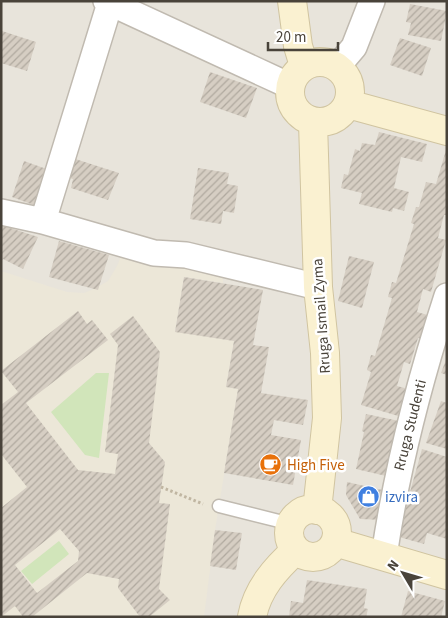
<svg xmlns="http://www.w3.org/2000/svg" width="448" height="618" font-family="'Source Sans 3',sans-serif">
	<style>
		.residential { fill: #e8e4db }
		.education { fill: #ece7d8 }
		.green { fill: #d1e5ba }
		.building { fill: url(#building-hatch); fill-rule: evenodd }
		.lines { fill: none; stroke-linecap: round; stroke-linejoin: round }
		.lane-casing { stroke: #c0bab0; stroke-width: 15 }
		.street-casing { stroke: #c0bab0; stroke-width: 28 }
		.secondary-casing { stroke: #d0c4a0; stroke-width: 30 }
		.path { stroke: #c0b6a2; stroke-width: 3; stroke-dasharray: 2.5 2.5; stroke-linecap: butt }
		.lane { stroke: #fff; stroke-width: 12 }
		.street { stroke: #fff; stroke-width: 25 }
		.secondary { stroke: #faf1d1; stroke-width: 28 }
		.labels { text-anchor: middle; stroke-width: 5; stroke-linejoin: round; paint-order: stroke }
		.street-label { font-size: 15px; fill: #49433a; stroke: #fff }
		.food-label { font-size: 15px; fill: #c56008; stroke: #fff; text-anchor: start }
		.shop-label { font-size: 15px; fill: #366cbe; stroke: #fff; text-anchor: start }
	</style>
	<defs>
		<pattern id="building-hatch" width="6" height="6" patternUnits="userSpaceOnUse" patternTransform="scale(1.25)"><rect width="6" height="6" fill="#d6cec3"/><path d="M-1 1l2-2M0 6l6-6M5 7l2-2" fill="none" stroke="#b0a99f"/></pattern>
	</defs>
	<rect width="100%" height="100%" fill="#f5f2ed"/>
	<path class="residential" d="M 1,1 L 447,1 L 447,617 L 1,617 Z"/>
	<path class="education" d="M 125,246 L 223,276 L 223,283 L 184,277 L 175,331 L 234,341 L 226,387 L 238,389 L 215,530 L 204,617 L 1,617 L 1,271 L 67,292 L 84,293 L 94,289 L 108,281 L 117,266 Z"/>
	<path class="green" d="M 96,373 L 109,373 L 99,458 L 85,455 L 51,412 Z
		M 59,541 L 69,554 L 32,584 L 21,571 Z"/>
	<path class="building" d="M 410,4 L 447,11 L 441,41 L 408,35 L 411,23 L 406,22 Z
		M 2,31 L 36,42 L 27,71 L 1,63 Z
		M 400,38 L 431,48 L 422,76 L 390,65 Z
		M 210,72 L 257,88 L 246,118 L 200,102 Z
		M 379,132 L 427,144 L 422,162 L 401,157 L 394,188 L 409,192 L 404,211 L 393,208 L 392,212 L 359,204 L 362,193 L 341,188 L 344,174 L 348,175 L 355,149 L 360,151 L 362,143 L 375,145 Z
		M 446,150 L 447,215 L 444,215 L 438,238 L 446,240 L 431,292 L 423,289 L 417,312 L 431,316 L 424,340 L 418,338 L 410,364 L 404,362 L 397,386 L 412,390 L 405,418 L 361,405 L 371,372 L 367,370 L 371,355 L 375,356 L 392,298 L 388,297 L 392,282 L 396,283 L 414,224 L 411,223 L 416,207 L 419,207 L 426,182 L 436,184 Z
		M 66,156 L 119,173 L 108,200 L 71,188 L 73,179 L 59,175 Z
		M 24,161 L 55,172 L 42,208 L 12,197 Z
		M 198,168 L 229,173 L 227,184 L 238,186 L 234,213 L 223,211 L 221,224 L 190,219 Z
		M 1,225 L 38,237 L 23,269 L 3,259 L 1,261 Z
		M 59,241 L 109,255 L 98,290 L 49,277 Z
		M 349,256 L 374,262 L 362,308 L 338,301 Z
		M 184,277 L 263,290 L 253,345 L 269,347 L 261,393 L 308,400 L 303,425 L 274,420 L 271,435 L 301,440 L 293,485 L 224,473 L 238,389 L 226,387 L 234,341 L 175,332 Z
		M 78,311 L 87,324 L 92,320 L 108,340 L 26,403 L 78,470 L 115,474 L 118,454 L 105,452 L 118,345 L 110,334 L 133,316 L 160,352 L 149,443 L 165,462 L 159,503 L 170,504 L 159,589 L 170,600 L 149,617 L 140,617 L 118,588 L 119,579 L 87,573 L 32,617 L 23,617 L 15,606 L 1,617 L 1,508 L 27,487 L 1,454 L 1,405 L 18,392 L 1,371 ZM 60,529 L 79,551 L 78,561 L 37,593 L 15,565 Z
		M 447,357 L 447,375 L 441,373 Z
		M 441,401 L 447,403 L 447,449 L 426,443 Z
		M 366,414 L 399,421 L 386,476 L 356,469 L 364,432 L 362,431 Z
		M 422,449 L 447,457 L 447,539 L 427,533 L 424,544 L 392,535 L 405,491 L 410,492 Z
		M 347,482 L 387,491 L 383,520 L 360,519 L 346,495 Z
		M 215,530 L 242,533 L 236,570 L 210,566 Z
		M 307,580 L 367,589 L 364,608 L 368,609 L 366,617 L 289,617 L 291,601 L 303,603 Z
		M 408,591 L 445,601 L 441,617 L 401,617 Z"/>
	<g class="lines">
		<defs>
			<path id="lane" d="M 219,506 L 291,524"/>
			<path id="street" d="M 106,1 L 290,86
				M 337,67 L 354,47 L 372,1
				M 1,212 L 43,221 L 154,253 L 186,255 L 318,287
				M 43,221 L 110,3
				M 384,556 C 397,467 419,382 447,296"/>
			<path id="secondary" d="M 292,1 L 298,46 L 304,66
				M290 92a30 30 0 1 1 60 0a30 30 0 1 1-60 0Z
				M 348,104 L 447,131
				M 313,122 L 318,287 L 325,353 L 327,418 L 317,510
				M289 533a24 24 0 1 1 48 0a24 24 0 1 1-48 0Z
				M 335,542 L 447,575
				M 252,617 C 257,589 276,568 296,550"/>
		</defs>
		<use href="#lane" class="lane-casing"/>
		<use href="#street" class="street-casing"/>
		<use href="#secondary" class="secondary-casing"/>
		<path class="path" d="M 161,487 L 203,504"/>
		<use href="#lane" class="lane"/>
		<use href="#street" class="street"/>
		<use href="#secondary" class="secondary"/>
	</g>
	<defs>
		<symbol id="cafe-disc" viewBox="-11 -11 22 22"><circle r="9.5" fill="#e8710a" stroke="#fff"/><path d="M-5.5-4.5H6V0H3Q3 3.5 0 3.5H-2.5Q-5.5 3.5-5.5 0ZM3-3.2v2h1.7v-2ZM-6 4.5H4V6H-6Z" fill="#fff"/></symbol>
		<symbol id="shop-disc" viewBox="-11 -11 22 22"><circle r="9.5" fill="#3f7fe0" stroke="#fff"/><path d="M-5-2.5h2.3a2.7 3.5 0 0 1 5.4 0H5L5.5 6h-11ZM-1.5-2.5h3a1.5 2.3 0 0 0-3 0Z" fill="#fff"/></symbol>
	</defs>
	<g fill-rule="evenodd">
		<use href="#cafe-disc" x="258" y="452" width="25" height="25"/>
		<use href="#shop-disc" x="356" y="484" width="25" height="25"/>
	</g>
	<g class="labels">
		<g class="street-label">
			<text transform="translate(321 316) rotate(-94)" y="5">Rruga Ismail Zyma</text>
			<text transform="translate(410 425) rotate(-76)" y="5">Rruga Studenti</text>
		</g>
		<g class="food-label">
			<text x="287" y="470">High Five</text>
		</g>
		<g class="shop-label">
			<text x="385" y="502">izvira</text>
		</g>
	</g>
	<rect width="448" height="618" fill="none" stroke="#49433a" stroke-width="5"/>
	<g transform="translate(403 573) rotate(308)" stroke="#ffffff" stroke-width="4" paint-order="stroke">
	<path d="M0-4L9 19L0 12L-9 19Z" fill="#49433a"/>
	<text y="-8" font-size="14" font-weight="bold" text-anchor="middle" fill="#49433a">N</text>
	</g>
	<path d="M268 42v8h70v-8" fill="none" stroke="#49433a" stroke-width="2.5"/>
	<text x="276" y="42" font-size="15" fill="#49433a" stroke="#ffffff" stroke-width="4" paint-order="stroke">20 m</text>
</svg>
